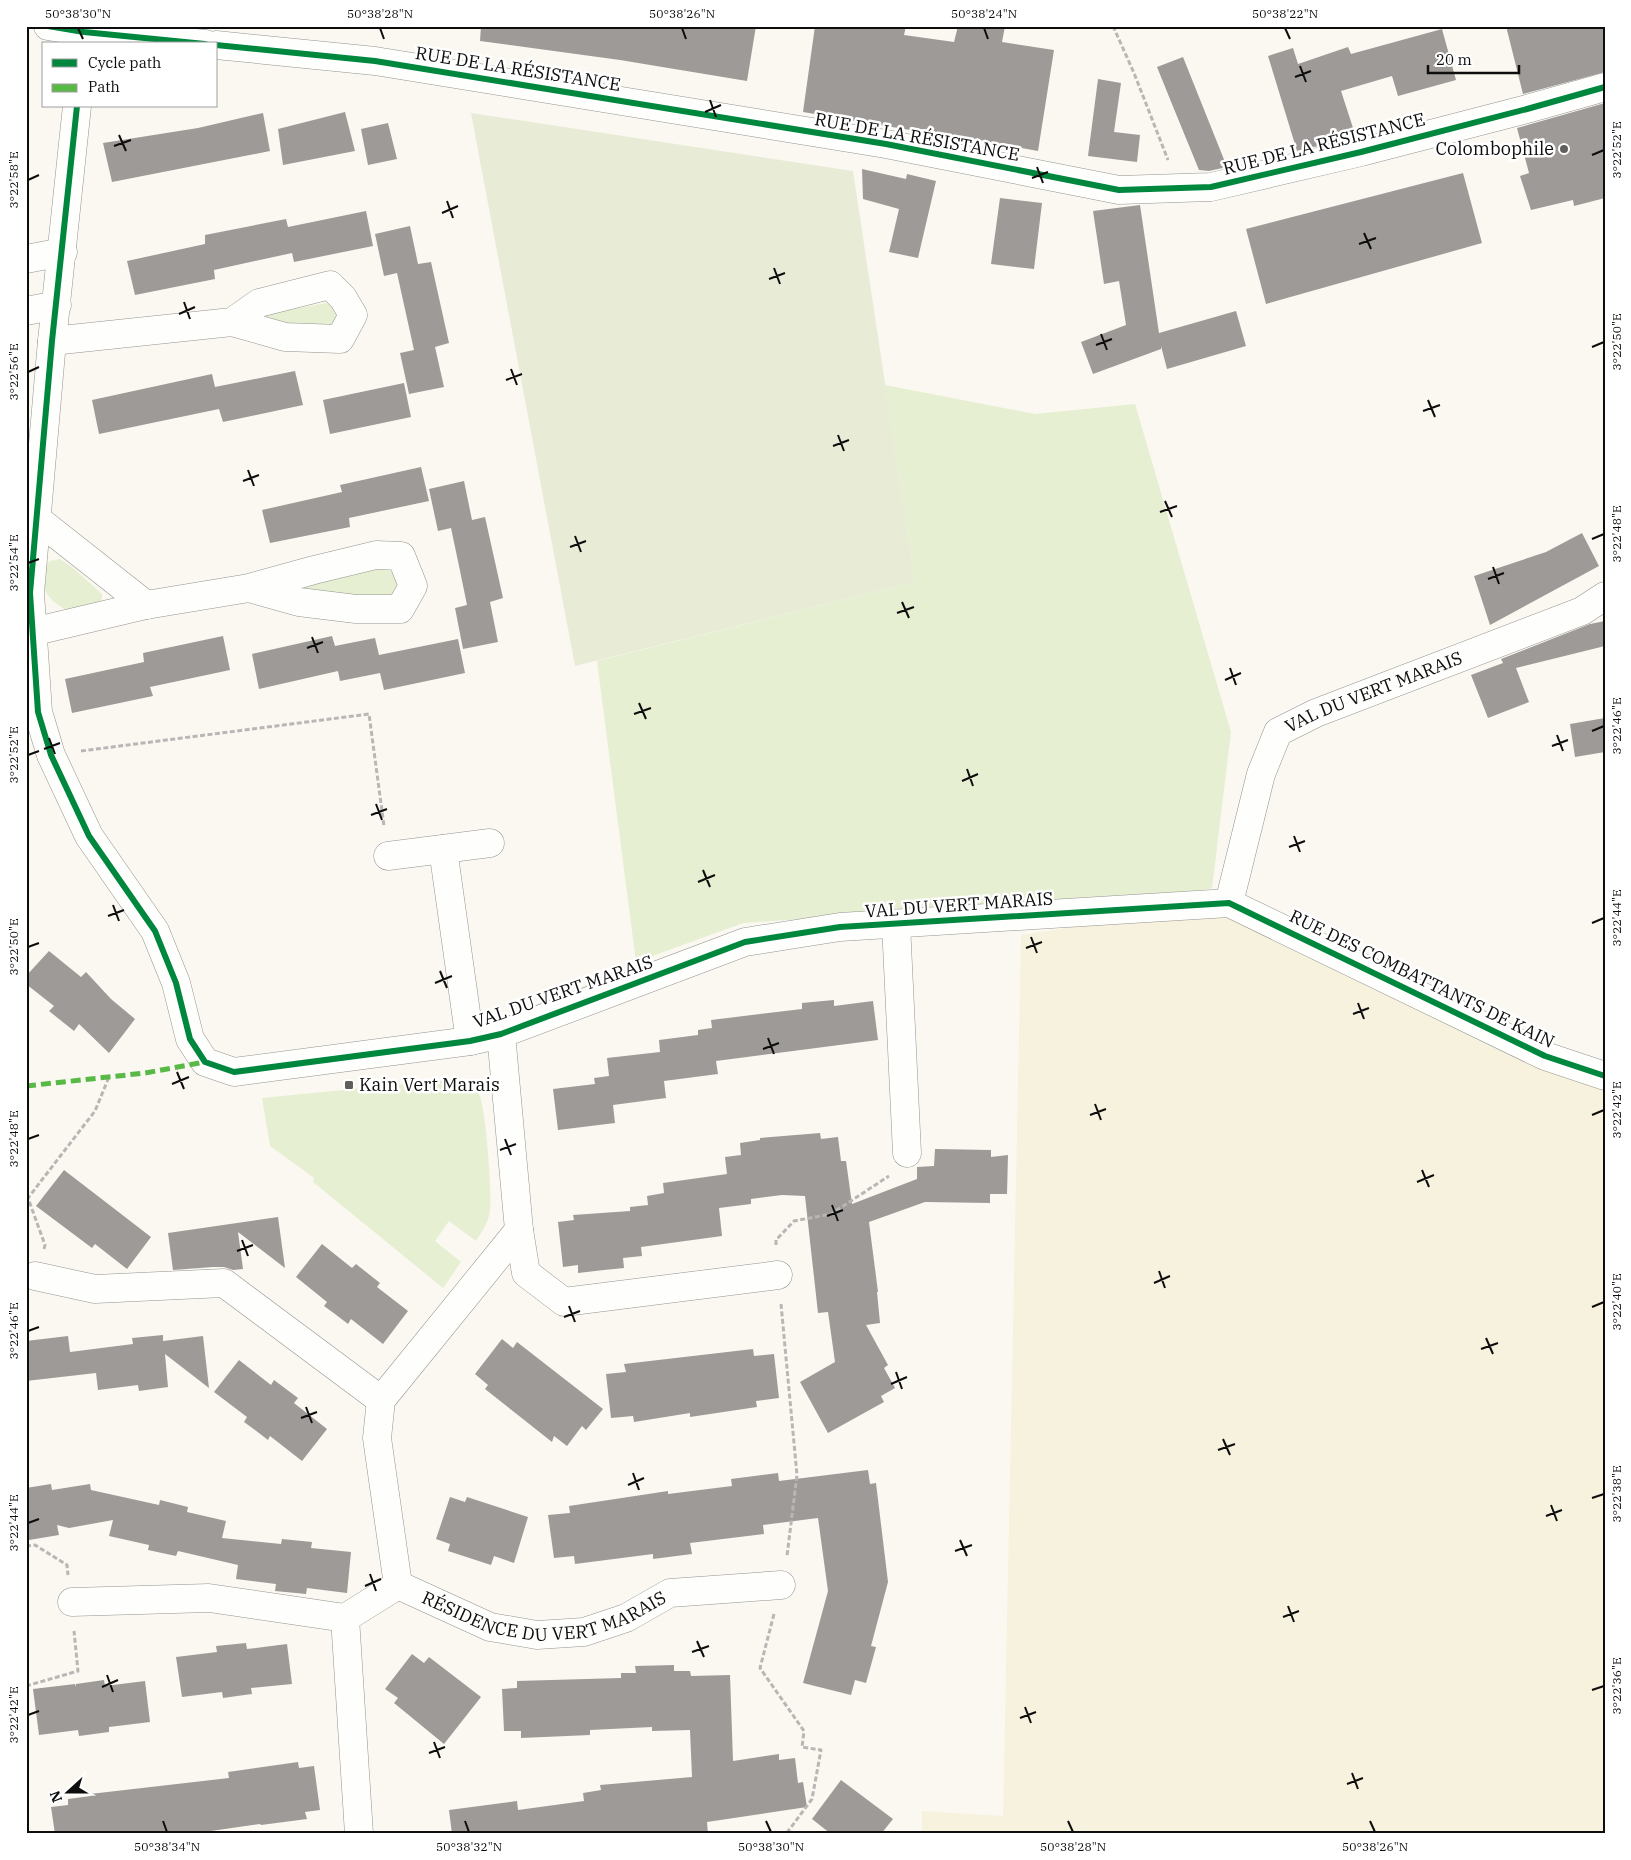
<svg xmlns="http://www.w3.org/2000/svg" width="1631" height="1860" font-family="'IBM Plex Serif',serif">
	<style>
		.farmland { fill: #f7f2de }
		.green { fill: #e6efd1 }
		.cemetery { fill: #e8ebd6 }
		.building { fill: #9e9a97 }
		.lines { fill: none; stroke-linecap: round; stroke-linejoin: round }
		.minor-casing { stroke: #949390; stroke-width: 29 }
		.path { stroke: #b8b7b6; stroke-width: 3; stroke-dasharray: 5 2.5; stroke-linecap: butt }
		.minor { stroke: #fefefd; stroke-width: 28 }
		.quiet { stroke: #58b947; stroke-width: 5; stroke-dasharray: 10 5; stroke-linecap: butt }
		.cycleway-casing { stroke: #fff; stroke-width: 9 }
		.cycleway { stroke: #00873e; stroke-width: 6 }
		.ticks { fill: none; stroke: #0d0d0d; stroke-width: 2 }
		.poi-dot { fill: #605f5d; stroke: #fff; stroke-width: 2 }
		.labels { text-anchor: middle; stroke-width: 5; stroke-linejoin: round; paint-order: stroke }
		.street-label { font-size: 18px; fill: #0d0d0d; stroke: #fff }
		.poi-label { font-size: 18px; fill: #0d0d0d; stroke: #fff; text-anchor: end }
		.neatline { fill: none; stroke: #0d0d0d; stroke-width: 2 }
		.ticks-label { font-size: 12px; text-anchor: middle; fill: #0d0d0d }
	</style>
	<rect width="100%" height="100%" fill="#fbf8f1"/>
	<path class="farmland" d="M 1229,903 L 1605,1071 L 1605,1834 L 922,1834 L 922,1811 L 1003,1816 L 1021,935 Z"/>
	<path class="green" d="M 326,303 L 334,306 L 338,315 L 331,327 L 265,324 L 260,315 Z
		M 885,385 L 1035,414 L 1135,404 L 1231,732 L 1212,888 L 1204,890 L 743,923 L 636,962 L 597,661 L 915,582 Z
		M 60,559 L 72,567 L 102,594 L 101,606 L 68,611 C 48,599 41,592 43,568 L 50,561 Z
		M 383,567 L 394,573 L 398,585 L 392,595 L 380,599 L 305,589 L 304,586 Z
		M 455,1079 C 464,1080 472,1084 478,1092 C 486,1104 492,1193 490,1210 C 489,1222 482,1231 476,1241 L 449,1221 L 435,1241 L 461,1262 L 443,1288 L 313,1182 L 314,1178 L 270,1146 L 262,1098 Z"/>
	<path class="cemetery" d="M 471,113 L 853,171 L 915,582 L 575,666 Z"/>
	<path class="building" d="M 481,26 L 756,26 L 747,81 L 620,60 L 480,41 Z
		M 815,26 L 906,26 L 904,35 L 954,42 L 958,26 L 1005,26 L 1002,42 L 1054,50 L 1038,151 L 910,127 L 910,130 L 803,112 Z
		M 1506,26 L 1605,26 L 1605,72 L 1523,94 Z
		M 1442,29 L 1456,80 L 1398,96 L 1392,76 L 1341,91 L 1356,137 L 1297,151 L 1268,56 L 1293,48 L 1298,64 L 1348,47 L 1351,54 Z
		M 1183,57 L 1227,167 L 1209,171 L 1199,170 L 1174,109 L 1157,67 Z
		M 1098,79 L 1121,83 L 1114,132 L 1140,135 L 1137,162 L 1088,156 Z
		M 1605,103 L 1605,198 L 1574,206 L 1573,200 L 1531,210 L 1520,176 L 1529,173 L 1517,128 Z
		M 345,112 L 355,151 L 283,165 L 278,129 Z
		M 263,113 L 270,151 L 112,182 L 103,143 L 198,128 Z
		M 388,123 L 397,159 L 368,165 L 361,129 Z
		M 862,169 L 906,179 L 907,174 L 936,181 L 918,258 L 889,252 L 899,209 L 863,199 Z
		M 1463,173 L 1482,243 L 1266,304 L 1246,229 Z
		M 1000,198 L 1042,203 L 1034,269 L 991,264 Z
		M 1140,205 L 1159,333 L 1236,311 L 1246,346 L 1167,369 L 1161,346 L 1161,349 L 1093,374 L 1081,342 L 1126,325 L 1119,281 L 1104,284 L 1093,211 Z
		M 366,211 L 373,246 L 294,262 L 292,253 L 214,270 L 215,279 L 135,295 L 127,261 L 205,244 L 205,235 L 286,219 L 288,227 Z
		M 410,226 L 418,264 L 431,262 L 449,343 L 435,347 L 444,387 L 409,394 L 400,353 L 414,350 L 397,273 L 384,276 L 375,234 Z
		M 295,371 L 303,405 L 223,422 L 219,409 L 99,434 L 92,400 L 212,374 L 215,387 Z
		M 404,383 L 411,417 L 330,434 L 323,400 Z
		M 421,467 L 429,501 L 349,518 L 350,527 L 270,543 L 262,510 L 342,492 L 340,485 Z
		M 464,481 L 472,520 L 485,517 L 503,598 L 490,602 L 498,642 L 463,649 L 455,608 L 467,605 L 459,566 L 451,528 L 438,531 L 429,489 Z
		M 1582,533 L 1599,566 L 1490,625 L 1474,576 L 1546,552 Z
		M 1605,621 L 1605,646 L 1516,668 L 1529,702 L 1488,718 L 1471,675 L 1503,663 L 1501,659 L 1590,624 Z
		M 223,636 L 230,670 L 150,687 L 153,696 L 72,713 L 65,679 L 144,662 L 143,653 Z
		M 332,636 L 335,646 L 375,638 L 379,655 L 458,639 L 465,673 L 384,690 L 380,673 L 340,681 L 338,671 L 259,689 L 252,654 Z
		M 1605,718 L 1605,752 L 1575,757 L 1570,724 Z
		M 49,951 L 81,977 L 86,972 L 111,999 L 135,1019 L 109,1053 L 79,1024 L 74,1031 L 49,1011 L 54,1006 L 26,984 L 26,976 Z
		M 834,1000 L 834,1006 L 873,1001 L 878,1040 L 716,1061 L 718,1074 L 664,1081 L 666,1098 L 613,1105 L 615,1123 L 558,1130 L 553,1089 L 595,1084 L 594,1078 L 609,1076 L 607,1058 L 660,1052 L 659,1040 L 698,1035 L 698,1030 L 712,1028 L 711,1020 L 802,1009 L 802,1003 Z
		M 820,1133 L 821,1139 L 838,1137 L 841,1161 L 846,1161 L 852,1204 L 917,1179 L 917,1167 L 934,1166 L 935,1149 L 991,1150 L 991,1157 L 1008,1155 L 1007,1194 L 990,1194 L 990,1203 L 925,1202 L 869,1222 L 878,1292 L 877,1292 L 880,1323 L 866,1325 L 888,1365 L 884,1368 L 895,1388 L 881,1396 L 884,1402 L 828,1433 L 800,1382 L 835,1362 L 828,1312 L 818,1313 L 805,1196 L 782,1195 L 751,1199 L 751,1204 L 719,1208 L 722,1236 L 641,1247 L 642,1256 L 623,1258 L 624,1268 L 604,1270 L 578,1273 L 578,1265 L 563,1267 L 558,1222 L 574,1220 L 573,1215 L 630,1211 L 630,1207 L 648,1205 L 647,1196 L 664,1193 L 663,1183 L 727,1174 L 725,1157 L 741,1155 L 740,1143 L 760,1140 L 760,1138 Z
		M 64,1170 L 151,1237 L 127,1269 L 95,1244 L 92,1248 L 36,1206 Z
		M 278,1217 L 285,1268 L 238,1232 L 243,1269 L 233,1270 L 224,1267 L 213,1267 L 173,1270 L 168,1233 Z
		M 322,1244 L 352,1268 L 356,1264 L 380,1283 L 377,1287 L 408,1311 L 383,1344 L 351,1319 L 348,1324 L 335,1314 L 324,1306 L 327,1302 L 296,1277 Z
		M 163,1335 L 163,1341 L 203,1336 L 209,1388 L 165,1354 L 168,1387 L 139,1391 L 138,1385 L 98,1390 L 96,1373 L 26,1381 L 26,1341 L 68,1336 L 70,1352 L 133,1344 L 132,1338 Z
		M 502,1339 L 513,1348 L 517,1342 L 603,1409 L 586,1430 L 582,1426 L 567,1446 L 554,1436 L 552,1442 L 528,1423 L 485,1389 L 488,1385 L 475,1374 Z
		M 753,1349 L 754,1356 L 774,1354 L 779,1398 L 756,1401 L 757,1407 L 690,1417 L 690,1413 L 634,1422 L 633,1416 L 611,1418 L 606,1374 L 626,1372 L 624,1364 Z
		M 239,1360 L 271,1385 L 274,1380 L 298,1398 L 294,1403 L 327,1429 L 302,1461 L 270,1436 L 268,1440 L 255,1430 L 244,1422 L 247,1417 L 214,1392 Z
		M 868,1470 L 870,1484 L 876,1483 L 888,1582 L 871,1646 L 876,1647 L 866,1683 L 855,1680 L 851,1695 L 803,1683 L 828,1591 L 818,1518 L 763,1525 L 764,1534 L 690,1543 L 692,1554 L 653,1559 L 653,1554 L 575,1564 L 574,1556 L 554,1558 L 548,1515 L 570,1513 L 569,1506 L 668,1491 L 668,1494 L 732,1486 L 731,1479 L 778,1473 L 779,1481 Z
		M 51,1484 L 52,1490 L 90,1484 L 91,1490 L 159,1505 L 160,1500 L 188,1507 L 187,1512 L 226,1521 L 222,1538 L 281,1544 L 282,1539 L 312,1542 L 311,1548 L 351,1552 L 347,1593 L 307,1588 L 306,1594 L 275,1591 L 276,1584 L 236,1579 L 238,1565 L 178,1551 L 176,1556 L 148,1550 L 149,1545 L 109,1536 L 113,1520 L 69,1528 L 57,1525 L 59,1535 L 29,1540 L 29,1534 L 26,1534 L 26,1488 Z
		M 450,1497 L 465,1502 L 467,1497 L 528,1517 L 514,1563 L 494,1556 L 491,1565 L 448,1551 L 450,1544 L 436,1539 Z
		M 246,1643 L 247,1649 L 287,1644 L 292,1684 L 251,1688 L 252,1694 L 237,1696 L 223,1698 L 222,1692 L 182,1697 L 176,1657 L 217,1652 L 216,1646 Z
		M 412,1654 L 424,1663 L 429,1657 L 481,1697 L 444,1744 L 394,1703 L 398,1698 L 385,1689 Z
		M 674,1665 L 674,1671 L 690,1671 L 691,1676 L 730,1675 L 733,1761 L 779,1754 L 779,1760 L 795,1758 L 798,1783 L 803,1782 L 807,1807 L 707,1822 L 708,1834 L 452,1834 L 449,1810 L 517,1801 L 518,1810 L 584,1801 L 583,1793 L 601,1790 L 600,1785 L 692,1777 L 690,1730 L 652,1731 L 652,1727 L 590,1730 L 590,1735 L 521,1738 L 521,1731 L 504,1731 L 502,1689 L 517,1688 L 517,1681 L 621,1678 L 621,1673 L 636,1673 L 635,1666 Z
		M 104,1680 L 105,1686 L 145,1681 L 150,1722 L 109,1727 L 109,1732 L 79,1736 L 78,1730 L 39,1735 L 33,1689 L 75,1684 L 75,1687 L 76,1684 Z
		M 298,1762 L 299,1768 L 314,1766 L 320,1810 L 305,1812 L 307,1819 L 261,1825 L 260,1824 L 204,1832 L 204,1834 L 55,1834 L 51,1807 L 68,1805 L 68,1799 L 91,1796 L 90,1794 L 229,1778 L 228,1772 Z
		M 841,1780 L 893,1819 L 881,1834 L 831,1834 L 812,1819 Z"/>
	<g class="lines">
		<defs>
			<g id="minor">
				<path d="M 48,26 L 84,32 L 205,44"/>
				<path d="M 216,45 L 375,61 L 886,144 L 1119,190 L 1211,187 L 1361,152 L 1527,109 L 1605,87"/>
				<path d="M 77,106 L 52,341 L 30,593 L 38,712 L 51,755 L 89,836 L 155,931 L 176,983 L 190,1039 L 205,1062 L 234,1072 L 470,1041 L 501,1034 L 745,942 L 840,927 L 1229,903 L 1545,1056 L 1605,1076"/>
				<path d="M 26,259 L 63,252"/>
				<path d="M 26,311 L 57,305"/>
				<path d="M 52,341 L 232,322 L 285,337 L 340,339 L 353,315 L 343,298 L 330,285 L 259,303 L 232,322"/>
				<path d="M 37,519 L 146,605"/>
				<path d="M 32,632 L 146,605 L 249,588 L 299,602 L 356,609 L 400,609 L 413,586 L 401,556 L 376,555 L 314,570 L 249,588"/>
				<path d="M 443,849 L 470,1041"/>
				<path d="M 388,856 L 490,843"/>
				<path id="s1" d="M 1229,903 L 1261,774 L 1278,732 L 1316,713 L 1582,611 L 1605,596"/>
				<path d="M 896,924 L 907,1153"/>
				<path d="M 519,1230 L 526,1273 L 564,1302 L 778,1275"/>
				<path d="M 35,1276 L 95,1289 L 224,1283 L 381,1400"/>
				<path id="s2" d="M 398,1585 L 490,1627 L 537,1635 L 584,1632 L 626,1618 L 670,1593 L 781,1585"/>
				<path d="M 72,1602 L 209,1598 L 345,1618"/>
				<path d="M 359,1834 L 345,1618 L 398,1585 L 377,1438 L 381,1400 L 519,1230 L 501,1034"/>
			</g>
		</defs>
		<use href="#minor" class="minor-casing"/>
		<path class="path" d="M 1113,26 L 1134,73 L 1168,160
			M 81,751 L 369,714 L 384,826
			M 776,1245 L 776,1240 L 794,1221 L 831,1214 L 889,1176
			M 44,1249 L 45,1245 L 28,1198 L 95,1111 L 109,1077
			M 781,1304 L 797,1475 L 787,1556
			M 26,1546 L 35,1545 L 67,1565 L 68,1575
			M 774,1614 L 760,1668 L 804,1731 L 802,1747 L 821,1750 L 812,1799 L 786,1834
			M 26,1686 L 78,1671 L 74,1631"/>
		<use href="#minor" class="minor"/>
		<path class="quiet" d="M 26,1086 L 145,1073 L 205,1062"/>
		<defs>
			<path id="cycleway" d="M 48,26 L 84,32 L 205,44
				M 216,45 L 375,61 L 886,144 L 1119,190 L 1211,187 L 1361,152 L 1527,109 L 1605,87
				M 77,106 L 52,341 L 30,593 L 38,712 L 51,755 L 89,836 L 155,931 L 176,983 L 190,1039 L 205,1062 L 234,1072 L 470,1041 L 501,1034 L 745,942 L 840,927 L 1229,903 L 1545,1056 L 1605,1076"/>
		</defs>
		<use href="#cycleway" class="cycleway-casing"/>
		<use href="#cycleway" class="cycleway"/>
	</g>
	<path class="ticks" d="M 78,28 L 83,39M 380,28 L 384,39M 682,28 L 686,39M 984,28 L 988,39M 1285,28 L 1290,39M 1300,66 L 1306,82M 1295,77 L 1311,71M 710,100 L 716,117M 705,112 L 721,105M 119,135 L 126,151M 114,146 L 131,140M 1592,155 L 1604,150M 1037,167 L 1043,183M 1032,178 L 1048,172M 28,180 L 39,175M 447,201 L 453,218M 442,213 L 458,206M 1364,233 L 1371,249M 1359,244 L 1376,238M 774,268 L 780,284M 769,279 L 785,273M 184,302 L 190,319M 179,314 L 195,307M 1101,334 L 1107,350M 1096,345 L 1112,339M 1592,347 L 1604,342M 511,369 L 517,385M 28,372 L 39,367M 506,380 L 522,374M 1428,400 L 1435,417M 1423,411 L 1440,405M 838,435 L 844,451M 833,446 L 849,440M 248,470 L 254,486M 243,481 L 259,475M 1165,501 L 1172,517M 1160,512 L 1177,506M 575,536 L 581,552M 1592,539 L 1604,534M 570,547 L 586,541M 28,563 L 39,559M 1493,567 L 1499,584M 1488,579 L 1504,573M 902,602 L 909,618M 897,613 L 914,607M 312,637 L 318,653M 307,648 L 323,642M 1230,668 L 1236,685M 1225,680 L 1241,673M 639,703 L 646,719M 634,714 L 651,708M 1592,731 L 1604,726M 1557,735 L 1563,751M 49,738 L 55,754M 1552,746 L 1568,740M 44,749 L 60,743M 28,755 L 39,751M 967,769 L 973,786M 962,781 L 978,774M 376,804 L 382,820M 371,815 L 387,809M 1294,836 L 1300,852M 1289,847 L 1305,841M 703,870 L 710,887M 698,882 L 715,875M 113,905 L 119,921M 108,916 L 124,910M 1592,923 L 1604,918M 1031,937 L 1037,953M 28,947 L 39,943M 1026,948 L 1042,942M 440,971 L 447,988M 435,983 L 452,976M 1358,1003 L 1364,1019M 1353,1014 L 1369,1008M 768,1038 L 774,1054M 763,1049 L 779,1043M 177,1072 L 184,1089M 172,1084 L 189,1077M 1095,1104 L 1101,1120M 1090,1115 L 1106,1109M 1592,1115 L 1604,1110M 28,1139 L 39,1135M 505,1139 L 511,1155M 500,1150 L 516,1144M 1422,1170 L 1429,1187M 1417,1182 L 1434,1175M 832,1205 L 838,1221M 827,1216 L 843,1210M 242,1240 L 248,1256M 237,1251 L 253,1245M 1159,1271 L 1165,1288M 1154,1283 L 1170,1276M 569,1306 L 575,1322M 1592,1307 L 1604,1302M 564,1317 L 580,1311M 28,1331 L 39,1327M 1486,1338 L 1493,1354M 1481,1349 L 1498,1343M 896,1372 L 902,1389M 891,1384 L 907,1377M 306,1407 L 312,1423M 301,1418 L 317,1412M 1223,1439 L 1230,1455M 1218,1450 L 1235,1444M 633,1473 L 639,1490M 628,1485 L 644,1478M 1592,1498 L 1604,1494M 1551,1505 L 1557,1521M 1546,1516 L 1562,1510M 28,1523 L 39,1519M 960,1540 L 967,1556M 955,1551 L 972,1545M 370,1574 L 376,1591M 365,1586 L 381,1579M 1288,1606 L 1294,1622M 1283,1617 L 1299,1611M 697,1641 L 704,1657M 692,1652 L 709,1646M 107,1675 L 113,1692M 102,1687 L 118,1680M 1592,1690 L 1604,1686M 1025,1707 L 1031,1723M 28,1715 L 39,1711M 1020,1718 L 1036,1712M 434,1742 L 440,1758M 429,1753 L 445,1747M 1352,1773 L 1358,1789M 1347,1784 L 1363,1778M 163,1821 L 167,1832M 465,1821 L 469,1832M 766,1821 L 771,1832M 1068,1821 L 1073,1832M 1370,1821 L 1375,1832"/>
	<g class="poi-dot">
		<circle cx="1564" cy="149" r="5"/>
		<rect x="344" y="1080" width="10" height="10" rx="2.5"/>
	</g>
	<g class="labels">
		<g class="street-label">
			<text transform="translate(518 69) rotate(9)" y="6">RUE DE LA RÉSISTANCE</text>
			<text transform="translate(917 137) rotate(10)" y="6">RUE DE LA RÉSISTANCE</text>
			<text transform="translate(1324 144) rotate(-14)" y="6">RUE DE LA RÉSISTANCE</text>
			<text dy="6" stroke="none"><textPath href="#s1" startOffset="282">VAL DU VERT MARAIS</textPath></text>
			<text transform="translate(959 905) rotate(-4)" y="6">VAL DU VERT MARAIS</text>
			<text transform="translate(1422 979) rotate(26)" y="6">RUE DES COMBATTANTS DE KAIN</text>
			<text transform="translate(563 992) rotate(-19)" y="6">VAL DU VERT MARAIS</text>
			<text dy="6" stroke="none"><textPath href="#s2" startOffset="156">RÉSIDENCE DU VERT MARAIS</textPath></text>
		</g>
		<g class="poi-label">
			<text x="1554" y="155">Colombophile</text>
			<text x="359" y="1091" text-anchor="start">Kain Vert Marais</text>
		</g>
	</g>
	<rect width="1631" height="1860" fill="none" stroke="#ffffff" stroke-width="55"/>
	<rect x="42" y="42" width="175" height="65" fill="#ffffff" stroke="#9e9e9e"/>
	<rect x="52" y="59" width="25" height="8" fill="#00873e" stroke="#9e9e9e"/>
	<text x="88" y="68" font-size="15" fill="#0d0d0d">Cycle path</text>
	<rect x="52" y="84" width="25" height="8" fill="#58b947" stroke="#9e9e9e"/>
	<text x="88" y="92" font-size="15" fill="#0d0d0d">Path</text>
	<g transform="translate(68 1792) rotate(249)" stroke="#ffffff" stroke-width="4" paint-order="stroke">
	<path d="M0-4L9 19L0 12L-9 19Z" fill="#0d0d0d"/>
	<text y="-8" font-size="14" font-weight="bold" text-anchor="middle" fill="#0d0d0d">N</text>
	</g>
	<path d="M1428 65v8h91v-8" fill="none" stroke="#0d0d0d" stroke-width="2.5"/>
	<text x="1436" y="65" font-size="15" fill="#0d0d0d" stroke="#ffffff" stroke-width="4" paint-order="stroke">20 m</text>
	<rect x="28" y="28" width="1576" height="1804" class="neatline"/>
	<g class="ticks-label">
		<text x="78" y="18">50°38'30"N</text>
		<text x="380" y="18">50°38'28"N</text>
		<text x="682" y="18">50°38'26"N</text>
		<text x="984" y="18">50°38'24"N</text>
		<text x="1285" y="18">50°38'22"N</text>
		<text transform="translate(1617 150) rotate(-90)" y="4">3°22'52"E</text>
		<text transform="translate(14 180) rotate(-90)" y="4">3°22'58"E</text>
		<text transform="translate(1617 342) rotate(-90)" y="4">3°22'50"E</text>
		<text transform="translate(14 372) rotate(-90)" y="4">3°22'56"E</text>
		<text transform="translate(1617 534) rotate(-90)" y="4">3°22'48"E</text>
		<text transform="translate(14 563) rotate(-90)" y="4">3°22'54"E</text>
		<text transform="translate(1617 726) rotate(-90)" y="4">3°22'46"E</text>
		<text transform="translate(14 755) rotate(-90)" y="4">3°22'52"E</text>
		<text transform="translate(1617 918) rotate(-90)" y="4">3°22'44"E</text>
		<text transform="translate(14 947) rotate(-90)" y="4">3°22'50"E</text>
		<text transform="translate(1617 1110) rotate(-90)" y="4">3°22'42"E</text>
		<text transform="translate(14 1139) rotate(-90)" y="4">3°22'48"E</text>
		<text transform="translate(1617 1302) rotate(-90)" y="4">3°22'40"E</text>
		<text transform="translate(14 1331) rotate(-90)" y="4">3°22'46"E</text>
		<text transform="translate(1617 1494) rotate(-90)" y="4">3°22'38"E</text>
		<text transform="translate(14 1523) rotate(-90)" y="4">3°22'44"E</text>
		<text transform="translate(1617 1686) rotate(-90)" y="4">3°22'36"E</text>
		<text transform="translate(14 1715) rotate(-90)" y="4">3°22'42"E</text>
		<text x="167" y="1851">50°38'34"N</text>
		<text x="469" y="1851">50°38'32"N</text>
		<text x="771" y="1851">50°38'30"N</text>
		<text x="1073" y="1851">50°38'28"N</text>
		<text x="1375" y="1851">50°38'26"N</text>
	</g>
</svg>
